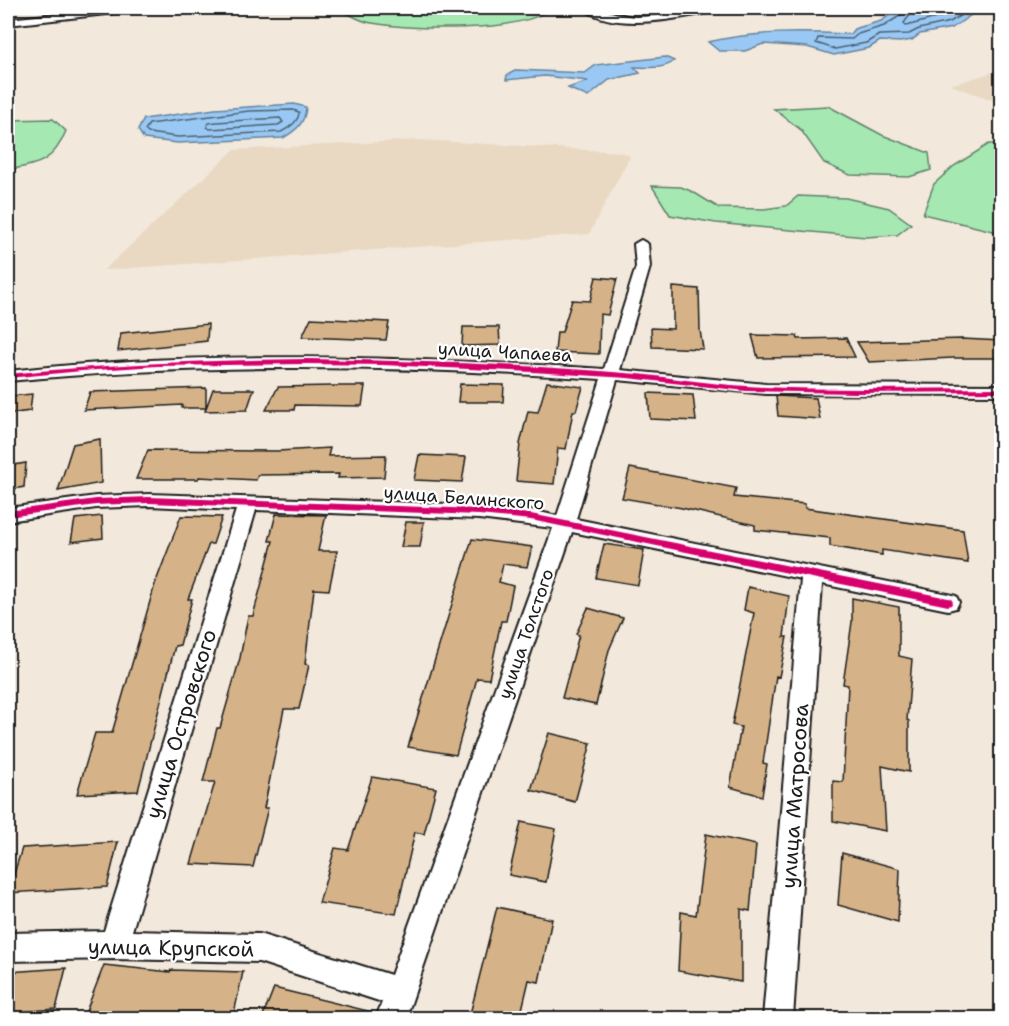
<svg xmlns="http://www.w3.org/2000/svg" width="1009" height="1026" font-family="'Shantell Sans',sans-serif">
	<style>
		.built { fill: #e9d8c2 }
		.green { fill: #a5e8b2; stroke: #608267; stroke-width: 1.5 }
		.water { fill: #98c8f3; stroke: #66839d; stroke-width: 1.5 }
		.lines { fill: none; stroke-linecap: round; stroke-linejoin: round }
		.shore { stroke: #4e6172; stroke-width: 1.5 }
		.building { fill: #d5b287; stroke: #1c1c1c; stroke-width: 1.5 }
		.minor-casing { stroke: #1c1c1c; stroke-width: 4 }
		.minor { fill: #fff; fill-rule: evenodd }
		.cycleway-casing { stroke: #fff; stroke-width: 4 }
		.cycleway { fill: #d6006c; fill-rule: evenodd }
		.labels { text-anchor: middle; stroke-width: 4.5; stroke-linejoin: round; paint-order: stroke }
		.street-label { font-size: 18px; fill: #1c1c1c; stroke: #fff }
		.near-street-label { font-size: 21px; fill: #1c1c1c; stroke: #fff }
	</style>
	<rect width="100%" height="100%" fill="#f2e8db"/>
	<filter id="ink" filterUnits="userSpaceOnUse"><feTurbulence type="fractalNoise" baseFrequency=".0167" numOctaves="2"/><feDisplacementMap in="SourceGraphic" scale="12" xChannelSelector="R" yChannelSelector="G"/><feConvolveMatrix kernelMatrix="1 2 1 2 8 2 1 2 1" color-interpolation-filters="sRGB"/></filter>
	<g filter="url(#ink)">
		<path class="built" d="M 1001,70 L 1001,103 L 951,85 Z
			M 420,140 L 620,152 L 630,156 L 589,234 L 104,270 L 234,150 Z"/>
		<path class="green" d="M 339,8 L 546,8 L 549,10 C 517,33 412,30 372,23 C 361,22 349,14 339,9 Z
			M 828,106 L 882,135 L 929,153 L 931,170 L 909,177 L 850,175 L 824,163 L 801,130 L 774,109 Z
			M 53,119 L 66,131 C 53,163 38,164 8,170 L 8,153 L 11,151 L 8,143 L 8,120 Z
			M 989,144 L 1001,144 L 1001,233 L 923,214 L 934,184 L 954,166 Z
			M 652,186 L 681,187 L 693,192 L 719,208 L 764,209 L 786,206 L 798,196 L 846,198 L 889,208 L 911,224 L 897,235 L 866,237 L 716,223 L 670,215 Z"/>
		<path class="water" d="M 900,8 L 979,8 L 977,11 L 952,28 L 920,34 L 912,40 L 900,42 L 880,41 L 869,48 L 834,55 L 807,47 L 763,44 L 745,51 L 719,51 L 708,42 C 755,31 801,32 850,34 L 854,29 L 881,21 Z
			M 665,57 L 674,61 C 664,70 646,67 634,67 L 640,73 L 609,80 L 588,97 L 568,88 L 588,81 L 545,76 L 506,80 L 507,75 L 517,70 L 585,73 L 596,65 Z
			M 294,104 L 306,107 C 305,123 297,130 283,138 L 178,143 L 144,139 L 138,130 L 144,119 L 215,109 Z"/>
		<g class="lines">
			<path class="shore" d="M 903,8 L 901,15 L 884,26 L 858,34 L 852,39 L 818,38 L 816,43 L 835,49 L 866,43 L 879,35 L 909,34 L 919,29 L 950,22 L 972,8
				M 911,8 L 910,15 L 904,23 L 906,26 L 940,17 L 958,8
				M 293,110 L 299,112 C 299,122 289,128 281,132 L 178,137 L 148,133 L 145,130 L 149,124 L 249,111 Z
				M 280,118 L 283,122 L 278,125 L 210,129 L 207,127 L 209,123 L 217,122 Z"/>
		</g>
		<path class="building" d="M 596,277 L 617,279 L 608,315 L 600,314 L 599,354 L 555,352 L 557,332 L 562,332 L 572,300 L 590,301 Z
			M 673,287 L 699,289 L 700,330 L 703,349 L 652,347 L 651,328 L 673,329 Z
			M 311,318 L 389,322 L 386,340 L 302,337 Z
			M 208,324 L 207,341 L 118,351 L 121,333 Z
			M 463,327 L 499,327 L 500,345 L 462,346 Z
			M 752,335 L 797,336 L 798,339 L 846,338 L 855,357 L 758,358 Z
			M 962,339 L 1002,341 L 1002,358 L 953,358 L 869,362 L 857,342 Z
			M 547,382 L 583,387 L 576,411 L 573,411 L 566,449 L 558,448 L 554,484 L 516,481 L 520,444 L 528,411 L 538,412 Z
			M 460,384 L 504,385 L 503,402 L 458,402 Z
			M 333,386 L 365,386 L 362,406 L 295,405 L 294,410 L 266,410 L 278,387 Z
			M 206,388 L 206,408 L 182,408 L 182,405 L 84,410 L 90,392 Z
			M 213,389 L 254,389 L 247,410 L 205,411 Z
			M 648,393 L 693,395 L 696,421 L 650,419 Z
			M 32,394 L 30,411 L 8,414 L 11,396 Z
			M 776,396 L 816,398 L 820,419 L 778,416 Z
			M 100,439 L 101,483 L 58,491 L 73,444 Z
			M 330,448 L 328,456 L 386,455 L 384,477 L 338,478 L 339,474 L 258,475 L 256,480 L 199,477 L 198,479 L 136,479 L 148,450 L 278,451 Z
			M 419,455 L 466,457 L 462,482 L 414,480 Z
			M 26,463 L 24,487 L 8,490 L 8,466 Z
			M 630,468 L 736,488 L 734,497 L 805,504 L 805,508 L 963,530 L 968,563 L 882,550 L 882,555 L 830,546 L 830,538 L 755,530 L 755,525 L 682,508 L 622,498 Z
			M 276,514 L 326,515 L 318,551 L 337,551 L 329,590 L 314,589 L 305,664 L 309,665 L 299,709 L 284,709 L 264,808 L 268,808 L 253,867 L 191,864 L 215,782 L 203,782 L 217,728 L 220,728 L 240,658 L 248,616 L 253,616 L 273,541 L 269,541 Z
			M 102,516 L 103,538 L 71,542 L 75,519 Z
			M 181,516 L 222,517 L 213,544 L 209,544 L 188,599 L 192,599 L 180,645 L 175,646 L 138,791 L 77,794 L 95,733 L 112,733 L 155,584 Z
			M 406,522 L 424,522 L 420,547 L 401,547 Z
			M 472,539 L 532,547 L 527,567 L 503,564 L 499,582 L 513,586 L 506,621 L 501,621 L 489,679 L 477,678 L 456,755 L 408,747 Z
			M 604,544 L 644,550 L 638,585 L 596,578 Z
			M 748,587 L 789,596 L 784,637 L 787,637 L 779,677 L 776,676 L 763,763 L 767,764 L 762,796 L 730,787 L 741,727 L 732,725 L 754,613 L 744,610 Z
			M 852,598 L 899,607 L 899,656 L 912,659 L 907,720 L 909,721 L 909,772 L 882,766 L 886,831 L 833,821 L 833,781 L 843,782 L 848,685 L 843,684 L 852,622 Z
			M 588,608 L 623,618 L 609,650 L 596,705 L 562,698 L 579,635 L 576,634 Z
			M 549,733 L 591,743 L 575,802 L 531,790 Z
			M 372,777 L 436,788 L 424,834 L 415,832 L 396,914 L 319,903 L 335,848 L 348,850 Z
			M 521,822 L 556,829 L 546,882 L 509,875 Z
			M 706,834 L 756,845 L 750,911 L 741,909 L 741,982 L 678,971 L 681,912 L 696,915 Z
			M 118,842 L 107,887 L 8,893 L 22,848 Z
			M 842,853 L 900,869 L 898,922 L 838,905 Z
			M 497,907 L 552,919 L 539,982 L 529,980 L 520,1018 L 469,1018 Z
			M 104,965 L 170,972 L 171,970 L 243,972 L 233,1018 L 125,1018 L 85,1014 Z
			M 66,968 L 56,1009 L 8,1013 L 8,972 Z
			M 274,988 L 372,1012 L 371,1018 L 262,1018 Z"/>
		<g class="lines">
			<defs>
				<path id="minor" d="M 114,8 L 137,8 L 133,11 L 8,25 L 8,19 Z
					M 582,8 C 599,6 618,16 636,17 C 665,17 695,5 723,8 C 716,13 705,13 696,15 C 663,21 611,30 582,8 Z
					M 641,240 L 648,244 L 650,267 L 620,370 L 766,384 L 1002,385 L 1002,395 L 766,394 L 617,380 L 576,519 L 948,594 L 956,596 L 959,602 L 956,608 L 948,610 L 822,584 L 793,1018 L 763,1018 L 801,579 L 572,532 L 406,1018 L 376,1018 L 382,1002 L 259,962 L 114,959 L 8,961 L 8,933 L 104,931 L 236,510 L 149,506 L 96,508 L 8,521 L 8,508 L 96,496 L 149,494 L 479,505 L 531,510 L 557,516 L 601,379 C 402,366 206,362 8,381 L 8,371 C 206,349 405,357 604,369 L 636,267 L 634,244 ZM 256,510 L 479,519 L 553,528 L 391,975 L 259,934 L 132,931 Z"/>
			</defs>
			<use href="#minor" class="minor-casing"/>
			<use href="#minor" class="minor"/>
			<defs>
				<path id="cycleway" d="M 307,359 C 413,361 519,364 625,373 C 666,376 706,384 747,386 C 832,391 917,388 1002,388 L 1002,392 L 855,393 L 746,391 L 627,378 L 532,372 L 382,365 L 307,364 L 157,366 L 82,371 L 8,378 L 8,374 C 108,364 207,360 307,359 Z
					M 149,497 L 479,509 L 531,514 L 948,598 L 951,599 L 953,602 L 951,605 L 948,606 L 531,520 L 479,515 L 149,503 L 96,505 L 8,517 L 8,511 L 96,499 Z"/>
			</defs>
			<use href="#cycleway" class="cycleway-casing"/>
			<use href="#cycleway" class="cycleway"/>
		</g>
	</g>
	<g class="labels">
		<g class="street-label">
			<text transform="translate(505 352) rotate(3)" y="6">улица Чапаева</text>
			<text transform="translate(464 498) rotate(4)" y="6">улица Белинского</text>
			<text transform="translate(526 634) rotate(-71)" y="6">улица Толстого</text>
		</g>
		<g class="near-street-label">
			<text transform="translate(181 724) rotate(-73)" y="7">улица Островского</text>
			<text transform="translate(795 796) rotate(-86)" y="7">улица Матросова</text>
			<text transform="translate(171 948) rotate(1)" y="7">улица Крупской</text>
		</g>
	</g>
	<rect width="1009" height="1026" fill="none" stroke="#fff" stroke-width="30"/>
	<rect x="15" y="15" width="979" height="996" fill="none" stroke="#1c1c1c" stroke-width="2" filter="url(#ink)"/>
</svg>
